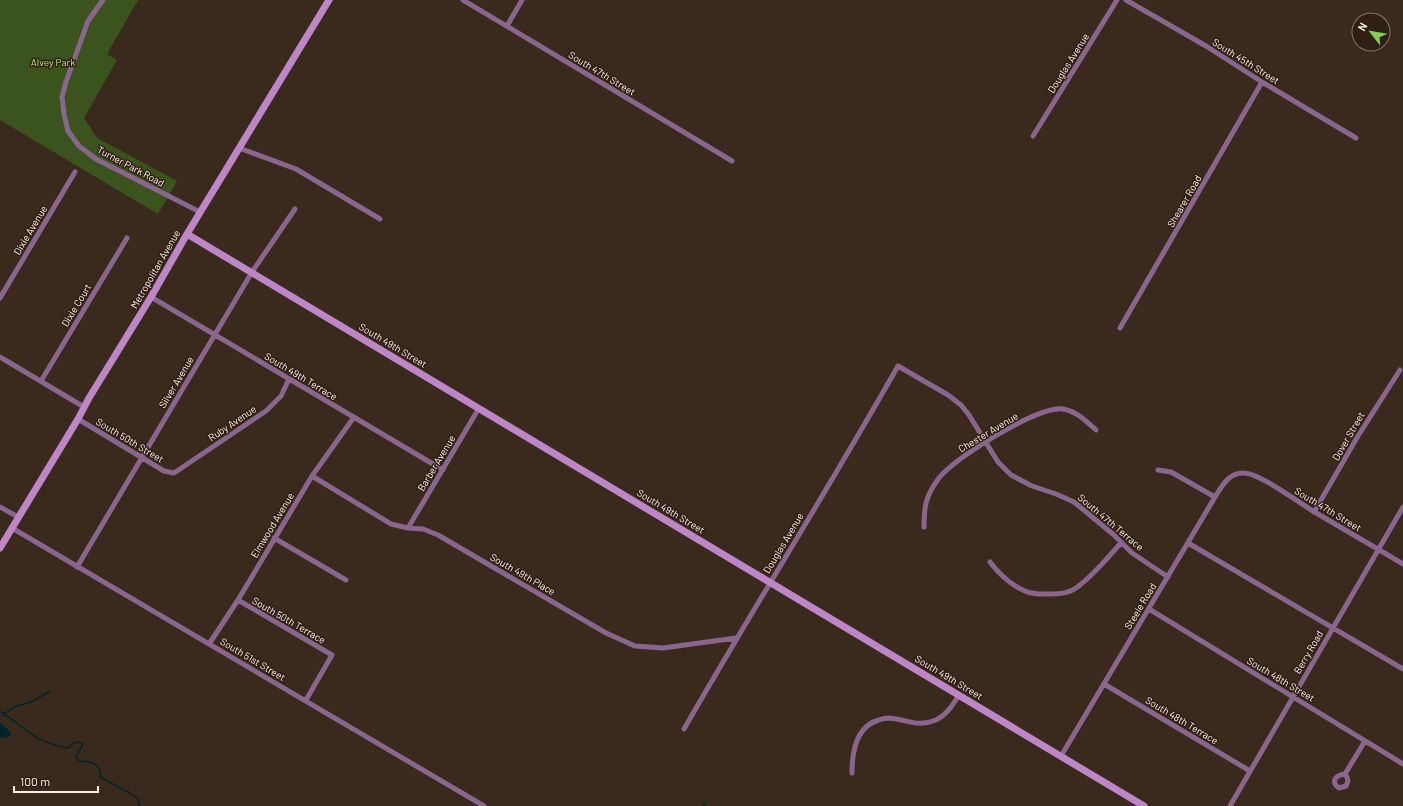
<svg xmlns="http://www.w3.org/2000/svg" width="1403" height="806" font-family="Barlow,sans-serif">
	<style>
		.green { fill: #3b531d }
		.water { fill: #002427 }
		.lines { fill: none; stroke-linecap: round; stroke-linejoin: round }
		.stream { stroke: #002427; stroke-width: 1.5 }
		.street { stroke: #8a668f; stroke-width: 5 }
		.secondary { stroke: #be85c7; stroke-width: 7 }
		.labels { text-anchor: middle; stroke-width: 3; stroke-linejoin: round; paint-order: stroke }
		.street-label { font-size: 10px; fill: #fdf1e9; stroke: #301f14 }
		.park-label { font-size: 10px; fill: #b7e784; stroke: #301f14 }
	</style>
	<rect width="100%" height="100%" fill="#3a291d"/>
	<path class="green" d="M 0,0 L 138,0 L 107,54 L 117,60 L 84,118 L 97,138 L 177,181 L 158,214 L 0,120 Z"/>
	<path class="water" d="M 0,722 L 11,733 L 10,736 L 6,738 L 0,737 Z"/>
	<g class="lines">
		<path class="stream" d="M 0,712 C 12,718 22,728 33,735 C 41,741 59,747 68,748 C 72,743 75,741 82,743 L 82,746 L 76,757 L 79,761 C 90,761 102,764 100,777 L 133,795 L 138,799 L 139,806
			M 3,713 C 8,713 10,710 14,707 C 20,705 27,704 33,701 C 39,698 42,694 50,692
			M 704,803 L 704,806"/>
		<path class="street" d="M 103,0 L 88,21 L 66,82 L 62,97 L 64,114 L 68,131 L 79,146 L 96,159 L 200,212
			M 463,0 L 732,161
			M 1126,0 L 1206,46 L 1262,82 L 1356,138
			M 507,26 L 522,0
			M 1033,136 L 1117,0
			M 239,148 L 296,169 L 380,219
			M 151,297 L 443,470
			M 0,298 L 75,172
			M 1120,328 L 1262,82
			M 0,357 L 84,407
			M 41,381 L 127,238
			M 78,419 L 164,471 L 174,473 L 266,411 L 281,396 L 289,379
			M 1158,470 L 1171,472 L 1215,497
			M 312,476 L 391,524 L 408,528 L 423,529 L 438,535 L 606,633 L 635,646 L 663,648 L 736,638
			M 0,507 L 18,517
			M 1314,512 L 1358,436 L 1400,370
			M 924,527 C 924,506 926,495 939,478 C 954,458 1039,405 1063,409 C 1076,411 1086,421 1096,430
			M 12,528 L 484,806
			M 408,528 L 479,408
			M 274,538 L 346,580
			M 1188,543 L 1403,669
			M 990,562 C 999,574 1011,585 1025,591 C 1033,595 1043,594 1052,594 C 1060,594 1069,593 1076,588 C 1093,576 1107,558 1121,543
			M 77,567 L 252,272 L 295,209
			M 238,600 L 332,655 L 306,700
			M 1149,609 L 1403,764
			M 209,644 L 238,600 L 312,476 L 354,417
			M 1104,684 L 1250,771
			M 684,729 C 754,607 829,488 898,366 L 948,395 L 961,405 L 969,415 L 998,462 L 1011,475 L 1032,486 L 1056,494 L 1074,502 L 1114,535 L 1132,553 L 1168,577
			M 1061,756 L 1215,497 C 1222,486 1229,472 1244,473 C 1259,473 1298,502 1313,511 C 1343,529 1373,546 1403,564
			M 852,773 C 852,752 856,726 879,720 C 882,719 885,718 888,718 C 907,719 917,728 936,720 C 947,715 953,704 959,695
			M 1345,774 C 1336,775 1330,781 1339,788 L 1346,786 L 1348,781 L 1347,777 L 1345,774 L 1365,741
			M 1230,806 L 1403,507"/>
		<path class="secondary" d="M 187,234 L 1144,806
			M 0,548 L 78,419 L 89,398 L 151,297 L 187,234 L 329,0"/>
	</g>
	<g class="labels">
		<g class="street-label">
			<text transform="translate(1246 61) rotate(32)" y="4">South 45th Street</text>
			<text transform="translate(1068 63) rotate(-58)" y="4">Douglas Avenue</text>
			<text transform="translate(602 73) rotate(31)" y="4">South 47th Street</text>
			<text transform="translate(131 166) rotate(28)" y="4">Turner Park Road</text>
			<text transform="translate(1184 201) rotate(-60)" y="4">Shearer Road</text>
			<text transform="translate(30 230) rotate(-59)" y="4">Dixie Avenue</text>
			<text transform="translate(155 269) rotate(-60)" y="4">Metropolitan Avenue</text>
			<text transform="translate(76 305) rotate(-59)" y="4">Dixie Court</text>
			<text transform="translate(393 345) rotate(31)" y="4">South 49th Street</text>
			<text transform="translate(301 376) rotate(31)" y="4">South 49th Terrace</text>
			<text transform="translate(176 382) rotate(-59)" y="4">Silver Avenue</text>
			<text transform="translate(232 423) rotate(-34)" y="4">Ruby Avenue</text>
			<text transform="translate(988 432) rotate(-31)" y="4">Chester Avenue</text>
			<text transform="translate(1348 436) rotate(-60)" y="4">Dover Street</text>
			<text transform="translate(130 440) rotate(31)" y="4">South 50th Street</text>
			<text transform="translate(436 463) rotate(-59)" y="4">Barber Avenue</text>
			<text transform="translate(1328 509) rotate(31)" y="4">South 47th Street</text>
			<text transform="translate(671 511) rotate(31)" y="4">South 49th Street</text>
			<text transform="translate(1111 522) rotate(40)" y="4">South 47th Terrace</text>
			<text transform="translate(272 525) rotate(-59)" y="4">Elmwood Avenue</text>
			<text transform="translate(783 543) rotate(-59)" y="4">Douglas Avenue</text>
			<text transform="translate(523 574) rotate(30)" y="4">South 49th Place</text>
			<text transform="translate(1140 606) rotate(-59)" y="4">Steele Road</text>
			<text transform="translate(289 620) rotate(30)" y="4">South 50th Terrace</text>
			<text transform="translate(1308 652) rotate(-60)" y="4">Berry Road</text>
			<text transform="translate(253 659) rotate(31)" y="4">South 51st Street</text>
			<text transform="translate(949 677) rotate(31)" y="4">South 49th Street</text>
			<text transform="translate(1281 679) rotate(31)" y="4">South 48th Street</text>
			<text transform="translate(1182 720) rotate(31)" y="4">South 48th Terrace</text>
		</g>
		<g class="park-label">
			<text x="53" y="66">Alvey Park</text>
		</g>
	</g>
	<g transform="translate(1371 32) rotate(301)"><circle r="19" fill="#301f14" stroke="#827369"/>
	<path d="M0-3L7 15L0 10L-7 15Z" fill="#81d051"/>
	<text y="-6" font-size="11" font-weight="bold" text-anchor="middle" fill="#fdf1e9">N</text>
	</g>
	<path d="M14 786v6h84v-6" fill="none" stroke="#fdf1e9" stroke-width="2"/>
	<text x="20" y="786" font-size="12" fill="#fdf1e9" stroke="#301f14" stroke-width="3" paint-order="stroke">100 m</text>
</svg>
